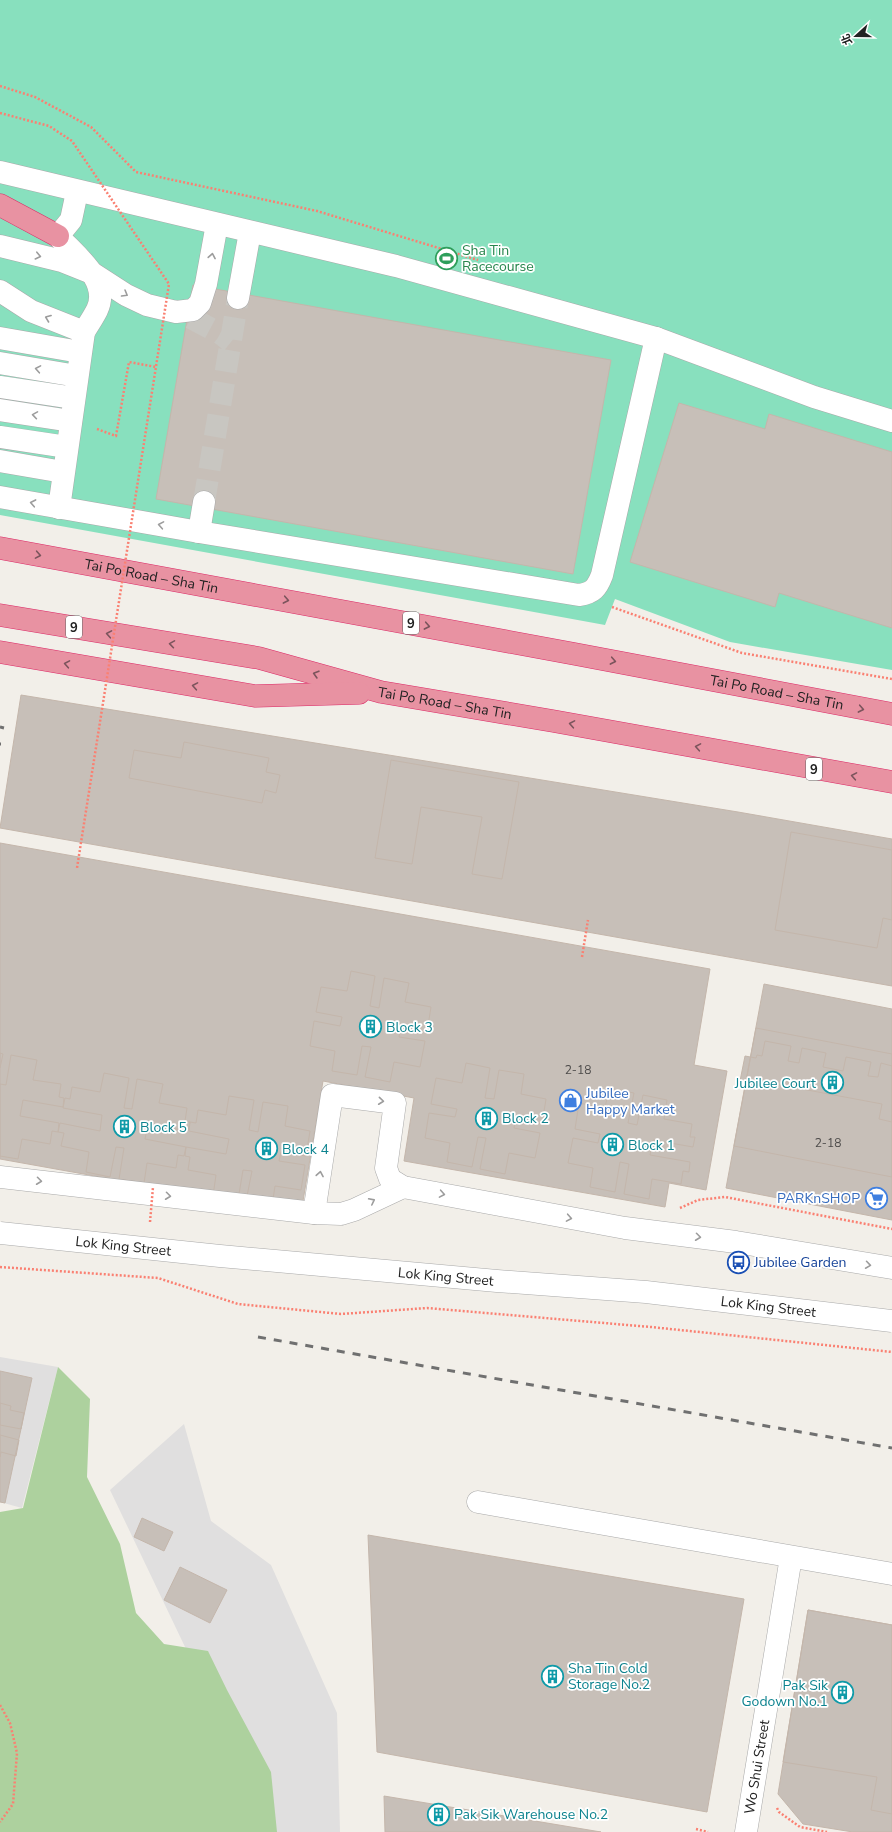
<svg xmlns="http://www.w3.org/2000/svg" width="892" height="1832" font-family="'Nunito Sans','Noto Sans TC',sans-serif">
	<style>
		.residential { fill: #e0dfdf }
		.forest { fill: #add19e }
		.pitch { fill: #88e0be }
		.building { fill: #c7bfb8; stroke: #c4b6ab }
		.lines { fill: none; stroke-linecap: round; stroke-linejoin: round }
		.minor-tunnel { stroke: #c8c6c1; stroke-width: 22; stroke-dasharray: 22 11; stroke-linecap: butt }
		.minor-casing { stroke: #a9a9a9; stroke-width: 23 }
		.highway-casing { stroke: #dc2a67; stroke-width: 23 }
		.path { stroke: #fa8072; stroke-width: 2.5; stroke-dasharray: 2 2; stroke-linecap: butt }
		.minor { stroke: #fff; stroke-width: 22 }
		.highway { stroke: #e892a2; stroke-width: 22 }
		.rail { stroke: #707070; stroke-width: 3; stroke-dasharray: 8 8; stroke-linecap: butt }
		.minor-bridge-casing { stroke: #a9a9a9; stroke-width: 23; stroke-linecap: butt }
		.path-bridge { stroke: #fa8072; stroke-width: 2.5; stroke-dasharray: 2 2; stroke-linecap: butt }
		.minor-bridge { stroke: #fff; stroke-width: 22 }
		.oneway { stroke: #9c9c9c }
		.oneway2 { stroke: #7b545c }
		.labels { text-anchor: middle; stroke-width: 3.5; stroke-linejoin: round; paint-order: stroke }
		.number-label { font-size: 12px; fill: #4b4948 }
		.shield { fill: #fff; stroke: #646464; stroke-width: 1 }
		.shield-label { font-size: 13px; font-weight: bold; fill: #222 }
		.leisure-label { font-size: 14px; fill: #27864d; stroke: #fff; text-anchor: start }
		.street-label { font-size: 14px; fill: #222; stroke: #fff }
		.culture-label { font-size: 14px; fill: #0d838f; stroke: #fff; text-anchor: start }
		.shop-label { font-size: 14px; fill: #366cbe; stroke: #fff; text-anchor: start }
		.transit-label { font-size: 14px; fill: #164399; stroke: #fff; text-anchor: start }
	</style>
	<rect width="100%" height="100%" fill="#f2efe9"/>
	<path class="residential" d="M 0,1357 L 58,1367 L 22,1508 L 0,1502 Z
		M 184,1424 L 211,1521 L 271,1565 L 337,1713 L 340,1832 L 248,1832 L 262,1808 L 110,1490 Z"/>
	<path class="forest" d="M 58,1367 L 90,1399 L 87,1477 L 120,1544 L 136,1613 L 164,1644 L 208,1651 L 227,1690 L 271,1772 L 277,1832 L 0,1832 L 0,1512 L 23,1508 Z"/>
	<path class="pitch" d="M 0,0 L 892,0 L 892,670 L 730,642 L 615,599 L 605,625 L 0,515 Z"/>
	<path class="building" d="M 193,285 L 611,360 L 573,574 L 156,499 Z
		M 679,403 L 765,429 L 769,414 L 892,452 L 892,628 L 779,593 L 775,607 L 630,562 Z
		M 21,695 L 738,812 L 892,839 L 892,986 L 0,828 Z
		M 184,742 L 269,758 L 266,772 L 280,775 L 276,793 L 265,790 L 262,803 L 129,778 L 134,750 L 181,758 Z
		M 391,760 L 519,782 L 502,879 L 472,874 L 482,817 L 421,807 L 412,864 L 375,858 Z
		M 791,832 L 892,850 L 892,920 L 883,918 L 877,948 L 775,930 Z
		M 0,843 L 710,969 L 694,1065 L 727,1071 L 706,1190 L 669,1183 L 665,1207 L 404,1161 L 414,1098 L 323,1081 L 301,1213 L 0,1159 Z
		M 351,971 L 375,976 L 370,1006 L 379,1008 L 384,978 L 409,983 L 405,1002 L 431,1007 L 427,1032 L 401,1027 L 399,1037 L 425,1041 L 420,1067 L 394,1062 L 390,1082 L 365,1077 L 371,1047 L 362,1046 L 357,1075 L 332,1071 L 335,1051 L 310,1046 L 314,1021 L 340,1026 L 342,1017 L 316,1012 L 321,987 L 347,991 Z
		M 764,984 L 892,1009 L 892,1220 L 726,1188 Z
		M 756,1028 L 892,1054 L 892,1177 L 734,1146 Z
		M 765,1041 L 791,1046 L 788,1061 L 799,1063 L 802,1048 L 826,1053 L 823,1067 L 843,1071 L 846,1057 L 871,1062 L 868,1076 L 878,1077 L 881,1063 L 892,1066 L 892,1122 L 879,1119 L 882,1104 L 754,1080 L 753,1084 L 740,1081 L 745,1056 L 756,1058 L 757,1055 L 762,1056 Z
		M 0,1053 L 3,1054 L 0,1068 Z
		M 11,1055 L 37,1060 L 33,1080 L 61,1084 L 59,1097 L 64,1098 L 63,1107 L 23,1100 L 20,1116 L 59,1123 L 58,1132 L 52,1131 L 50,1144 L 22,1139 L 18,1159 L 0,1156 L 0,1084 L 6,1085 Z
		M 466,1063 L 490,1068 L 485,1098 L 494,1099 L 499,1070 L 524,1074 L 521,1094 L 546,1099 L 542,1124 L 516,1119 L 514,1128 L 540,1133 L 535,1158 L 509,1153 L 505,1174 L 480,1169 L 486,1138 L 478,1137 L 472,1167 L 447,1162 L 450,1143 L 425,1138 L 429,1113 L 455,1117 L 457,1109 L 431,1104 L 436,1078 L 462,1083 Z
		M 104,1073 L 129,1078 L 124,1108 L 132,1109 L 137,1079 L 163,1084 L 159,1103 L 187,1108 L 185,1121 L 190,1122 L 188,1131 L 148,1124 L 145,1139 L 186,1147 L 184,1156 L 178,1155 L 176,1168 L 147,1163 L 144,1183 L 119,1179 L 124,1148 L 116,1147 L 110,1177 L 86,1172 L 89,1152 L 61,1146 L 64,1133 L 58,1132 L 60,1123 L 100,1131 L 102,1115 L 63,1108 L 65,1098 L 70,1099 L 72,1087 L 100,1092 Z
		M 609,1088 L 634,1093 L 628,1123 L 637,1125 L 643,1095 L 667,1100 L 664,1119 L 692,1124 L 690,1137 L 695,1137 L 693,1147 L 653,1140 L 650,1155 L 690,1162 L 689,1172 L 683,1171 L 681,1184 L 652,1179 L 649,1199 L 624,1194 L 629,1164 L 620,1162 L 615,1192 L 590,1187 L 593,1168 L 568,1163 L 573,1138 L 598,1143 L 600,1134 L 575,1129 L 579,1103 L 605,1108 Z
		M 229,1096 L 254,1100 L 249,1130 L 258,1132 L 263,1102 L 288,1106 L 285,1126 L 310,1131 L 306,1156 L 281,1152 L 279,1161 L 305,1165 L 301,1190 L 275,1186 L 272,1206 L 246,1201 L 252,1171 L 243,1170 L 238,1200 L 213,1196 L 216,1175 L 188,1170 L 190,1157 L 185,1156 L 186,1147 L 226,1154 L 229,1139 L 189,1131 L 190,1122 L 196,1123 L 198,1110 L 226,1115 Z
		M 0,1371 L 32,1378 L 5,1503 L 0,1502 Z
		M 0,1403 L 11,1406 L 10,1410 L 24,1413 L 21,1429 L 0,1425 Z
		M 0,1435 L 19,1440 L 16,1456 L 1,1452 L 0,1457 Z
		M 142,1518 L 173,1532 L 164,1551 L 134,1537 Z
		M 368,1535 L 744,1599 L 707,1812 L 377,1752 Z
		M 180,1567 L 227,1590 L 210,1623 L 164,1600 Z
		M 808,1610 L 892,1625 L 892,1814 L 871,1810 L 877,1777 L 783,1762 Z
		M 808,1610 L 892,1625 L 892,1832 L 853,1832 L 803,1824 L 778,1794 Z
		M 384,1796 L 601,1832 L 385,1832 Z"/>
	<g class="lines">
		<path class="minor-tunnel" d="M 191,318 L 221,334 L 231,342
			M 204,502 L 238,298"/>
		<defs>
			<g id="minor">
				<path d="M 0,172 L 396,266 L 656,338 L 814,397 L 892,421"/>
				<path d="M 0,246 L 62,261 L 92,273 L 126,295 L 147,305 L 176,312 L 193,310 L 200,303 L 206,284 L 217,224"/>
				<path d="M 0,291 L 31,311 L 84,332"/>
				<path d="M 238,298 L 250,232"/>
				<path d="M 0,338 L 80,352"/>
				<path d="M 0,363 L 77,376"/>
				<path d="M 0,387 L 74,398"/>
				<path d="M 0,410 L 71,421"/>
				<path d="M 0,437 L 67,447"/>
				<path d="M 0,461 L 63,472"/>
				<path d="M 0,497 L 199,532 L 579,595 C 593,593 597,588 602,575 L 656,338"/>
				<path d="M 59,508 L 84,332 C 88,325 93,318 97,310 C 111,281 75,255 58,236 L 71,220 L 77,192"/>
				<path d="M 199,532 L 204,502"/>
				<path d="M 0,1177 L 314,1213 L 341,1214 L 354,1210 L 403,1187"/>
				<path d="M 314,1213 L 332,1095 L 395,1103 L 386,1168 L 390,1179 L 403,1187 L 625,1228 L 736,1242 L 892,1268"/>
				<path d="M 478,1502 L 892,1574"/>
				<path id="s1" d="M 746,1832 L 791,1557"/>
			</g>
			<g id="highway">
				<path d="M 0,205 L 58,236"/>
				<path id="s2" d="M 0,548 L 575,654 L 892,714"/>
				<path id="s3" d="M 0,615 L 259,658 L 381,692 L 553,721 L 892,782"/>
				<path d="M 0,652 L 255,696 L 359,693"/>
			</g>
		</defs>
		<use href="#minor" class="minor-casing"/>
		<use href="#highway" class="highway-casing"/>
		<path class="path" d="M 0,86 L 35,97 L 91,127 L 136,172 L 317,211 L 478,260
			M 97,429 L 116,436 L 129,362 L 156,367
			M 612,607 L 742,653 L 892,679
			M 582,957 L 588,920
			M 680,1208 L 698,1200 L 725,1197 L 892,1229
			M 0,1705 L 10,1723 L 17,1753 L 13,1804 L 0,1822
			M 777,1808 L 779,1812 L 800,1827 L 827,1832
			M 696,1829 L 708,1832"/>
		<use href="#minor" class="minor"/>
		<use href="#highway" class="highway"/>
		<path class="rail" d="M 0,727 L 4,728
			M 0,744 L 1,744
			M 258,1337 L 892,1448"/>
		<defs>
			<g id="minor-bridge">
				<path id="s4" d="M 0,1233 L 220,1256 L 497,1281 L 646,1292 L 892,1321"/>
			</g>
		</defs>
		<use href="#minor-bridge" class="minor-bridge-casing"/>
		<path class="path-bridge" d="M 0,113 L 49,126 L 72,141 L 169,284 L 77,868
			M 150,1222 L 153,1187
			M 0,1267 L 158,1278 L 238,1304 L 341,1314 L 427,1308 L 651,1327 L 892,1352"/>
		<use href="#minor-bridge" class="minor-bridge"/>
	</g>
	<defs><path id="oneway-chevron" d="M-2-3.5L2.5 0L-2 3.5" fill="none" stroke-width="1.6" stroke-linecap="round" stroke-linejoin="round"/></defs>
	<g class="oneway">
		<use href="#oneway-chevron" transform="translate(38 256) rotate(13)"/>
		<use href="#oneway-chevron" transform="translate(212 256) rotate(-80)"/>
		<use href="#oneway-chevron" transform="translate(125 294) rotate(30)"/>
		<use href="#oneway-chevron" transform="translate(48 318) rotate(-159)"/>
		<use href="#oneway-chevron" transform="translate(38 369) rotate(-170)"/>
		<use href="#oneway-chevron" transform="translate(35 415) rotate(-171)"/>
		<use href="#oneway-chevron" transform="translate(33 503) rotate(-169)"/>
		<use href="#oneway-chevron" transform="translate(161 525) rotate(-170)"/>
		<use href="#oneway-chevron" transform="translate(381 1101) rotate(6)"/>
		<use href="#oneway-chevron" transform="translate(320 1174) rotate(-80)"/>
		<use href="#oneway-chevron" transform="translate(39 1181) rotate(7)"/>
		<use href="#oneway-chevron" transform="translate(442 1194) rotate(10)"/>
		<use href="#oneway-chevron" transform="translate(168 1196) rotate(7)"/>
		<use href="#oneway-chevron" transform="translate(372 1201) rotate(-27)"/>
		<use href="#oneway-chevron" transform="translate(569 1218) rotate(10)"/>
		<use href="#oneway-chevron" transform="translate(698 1237) rotate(7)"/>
		<use href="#oneway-chevron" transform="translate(868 1265) rotate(8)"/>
	</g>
	<g class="oneway2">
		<use href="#oneway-chevron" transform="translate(38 555) rotate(10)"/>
		<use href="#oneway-chevron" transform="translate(286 600) rotate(11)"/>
		<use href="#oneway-chevron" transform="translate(427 626) rotate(11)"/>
		<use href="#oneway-chevron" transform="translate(109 634) rotate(-170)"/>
		<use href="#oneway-chevron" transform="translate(172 644) rotate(-171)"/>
		<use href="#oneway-chevron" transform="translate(613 661) rotate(11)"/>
		<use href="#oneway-chevron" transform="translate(67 664) rotate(-170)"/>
		<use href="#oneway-chevron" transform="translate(316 674) rotate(-164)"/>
		<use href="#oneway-chevron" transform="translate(195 686) rotate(-170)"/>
		<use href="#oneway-chevron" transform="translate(861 709) rotate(11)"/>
		<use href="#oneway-chevron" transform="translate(572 724) rotate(-170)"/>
		<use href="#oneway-chevron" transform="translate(698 747) rotate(-170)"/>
		<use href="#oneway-chevron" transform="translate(854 776) rotate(-170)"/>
	</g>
	<defs>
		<symbol id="stadium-ring" viewBox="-11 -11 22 22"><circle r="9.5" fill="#fff" stroke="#2e9e5b" stroke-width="1.5"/><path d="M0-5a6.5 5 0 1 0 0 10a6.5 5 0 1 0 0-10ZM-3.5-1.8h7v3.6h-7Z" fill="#2e9e5b"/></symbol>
		<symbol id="building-ring" viewBox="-11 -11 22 22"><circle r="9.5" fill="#fff" stroke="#0f9aa8" stroke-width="1.5"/><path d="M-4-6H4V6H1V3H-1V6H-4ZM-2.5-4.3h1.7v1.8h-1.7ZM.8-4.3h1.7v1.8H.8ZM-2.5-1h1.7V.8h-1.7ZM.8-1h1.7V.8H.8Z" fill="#0f9aa8"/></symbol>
		<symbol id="shop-ring" viewBox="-11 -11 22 22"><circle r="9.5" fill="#fff" stroke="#3f7fe0" stroke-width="1.5"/><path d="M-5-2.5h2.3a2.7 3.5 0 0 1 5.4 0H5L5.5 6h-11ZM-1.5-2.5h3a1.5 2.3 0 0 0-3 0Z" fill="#3f7fe0"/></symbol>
		<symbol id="supermarket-ring" viewBox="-11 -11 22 22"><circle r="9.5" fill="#fff" stroke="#3f7fe0" stroke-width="1.5"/><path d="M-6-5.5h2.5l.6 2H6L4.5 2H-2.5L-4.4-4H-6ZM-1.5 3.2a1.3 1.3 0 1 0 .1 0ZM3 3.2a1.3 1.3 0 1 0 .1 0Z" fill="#3f7fe0"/></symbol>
		<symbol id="bus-ring" viewBox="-11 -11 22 22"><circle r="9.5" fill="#fff" stroke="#1a4fb4" stroke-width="1.5"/><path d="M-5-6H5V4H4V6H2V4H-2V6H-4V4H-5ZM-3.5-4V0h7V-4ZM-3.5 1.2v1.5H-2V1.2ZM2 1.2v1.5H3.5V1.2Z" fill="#1a4fb4"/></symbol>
	</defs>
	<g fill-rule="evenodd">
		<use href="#stadium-ring" x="434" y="246" width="25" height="25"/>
		<use href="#building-ring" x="358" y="1014" width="25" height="25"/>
		<use href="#building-ring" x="820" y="1070" width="25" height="25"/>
		<use href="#shop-ring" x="558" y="1088" width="25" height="25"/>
		<use href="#building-ring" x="474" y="1106" width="25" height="25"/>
		<use href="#building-ring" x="112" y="1114" width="25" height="25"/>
		<use href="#building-ring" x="600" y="1132" width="25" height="25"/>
		<use href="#building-ring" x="254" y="1136" width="25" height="25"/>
		<use href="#supermarket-ring" x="864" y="1186" width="25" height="25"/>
		<use href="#bus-ring" x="726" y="1250" width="25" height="25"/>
		<use href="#building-ring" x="540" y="1664" width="25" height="25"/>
		<use href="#building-ring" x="830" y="1680" width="25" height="25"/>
		<use href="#building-ring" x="426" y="1802" width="25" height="25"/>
	</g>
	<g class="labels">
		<g class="number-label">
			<text x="578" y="1074">2-18</text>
			<text x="828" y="1147">2-18</text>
		</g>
		<g class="shield">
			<rect x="403" y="612" width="16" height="22" rx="3"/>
			<rect x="66" y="616" width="16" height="22" rx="3"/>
			<rect x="806" y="758" width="16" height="22" rx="3"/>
		</g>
		<g class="shield-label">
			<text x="411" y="628">9</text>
			<text x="74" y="632">9</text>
			<text x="814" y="774">9</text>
		</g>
		<g class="leisure-label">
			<text x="462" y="255">Sha Tin<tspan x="462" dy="16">Racecourse</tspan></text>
		</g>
		<g class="street-label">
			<text dy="5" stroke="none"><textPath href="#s2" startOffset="154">Tai Po Road – Sha Tin</textPath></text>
			<text dy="5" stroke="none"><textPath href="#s2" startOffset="790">Tai Po Road – Sha Tin</textPath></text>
			<text dy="5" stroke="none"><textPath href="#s3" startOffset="454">Tai Po Road – Sha Tin</textPath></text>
			<text dy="5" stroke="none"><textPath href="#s4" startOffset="124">Lok King Street</textPath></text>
			<text dy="5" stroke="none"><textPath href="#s4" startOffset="448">Lok King Street</textPath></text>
			<text dy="5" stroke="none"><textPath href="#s4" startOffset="772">Lok King Street</textPath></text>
			<text dy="5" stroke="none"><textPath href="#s1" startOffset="66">Wo Shui Street</textPath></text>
		</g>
		<g class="culture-label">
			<text x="386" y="1032">Block 3</text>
			<text x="816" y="1088" text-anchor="end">Jubilee Court</text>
			<text x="502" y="1123">Block 2</text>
			<text x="140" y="1132">Block 5</text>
			<text x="628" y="1150">Block 1</text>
			<text x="282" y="1154">Block 4</text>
			<text x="568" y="1673">Sha Tin Cold<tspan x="568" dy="16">Storage No.2</tspan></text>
			<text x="828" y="1690" text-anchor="end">Pak Sik<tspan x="828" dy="16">Godown No.1</tspan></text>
			<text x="454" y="1819">Pak Sik Warehouse No.2</text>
		</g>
		<g class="shop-label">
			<text x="586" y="1098">Jubilee<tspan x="586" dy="16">Happy Market</tspan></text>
			<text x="860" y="1203" text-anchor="end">PARKnSHOP</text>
		</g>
		<g class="transit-label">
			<text x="754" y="1267">Jubilee Garden</text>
		</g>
	</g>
	<g transform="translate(856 36) rotate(249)" stroke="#ffffff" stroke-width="3" paint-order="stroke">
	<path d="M0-3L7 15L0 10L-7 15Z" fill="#222222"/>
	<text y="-6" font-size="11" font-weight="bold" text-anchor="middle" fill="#222222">北</text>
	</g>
</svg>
